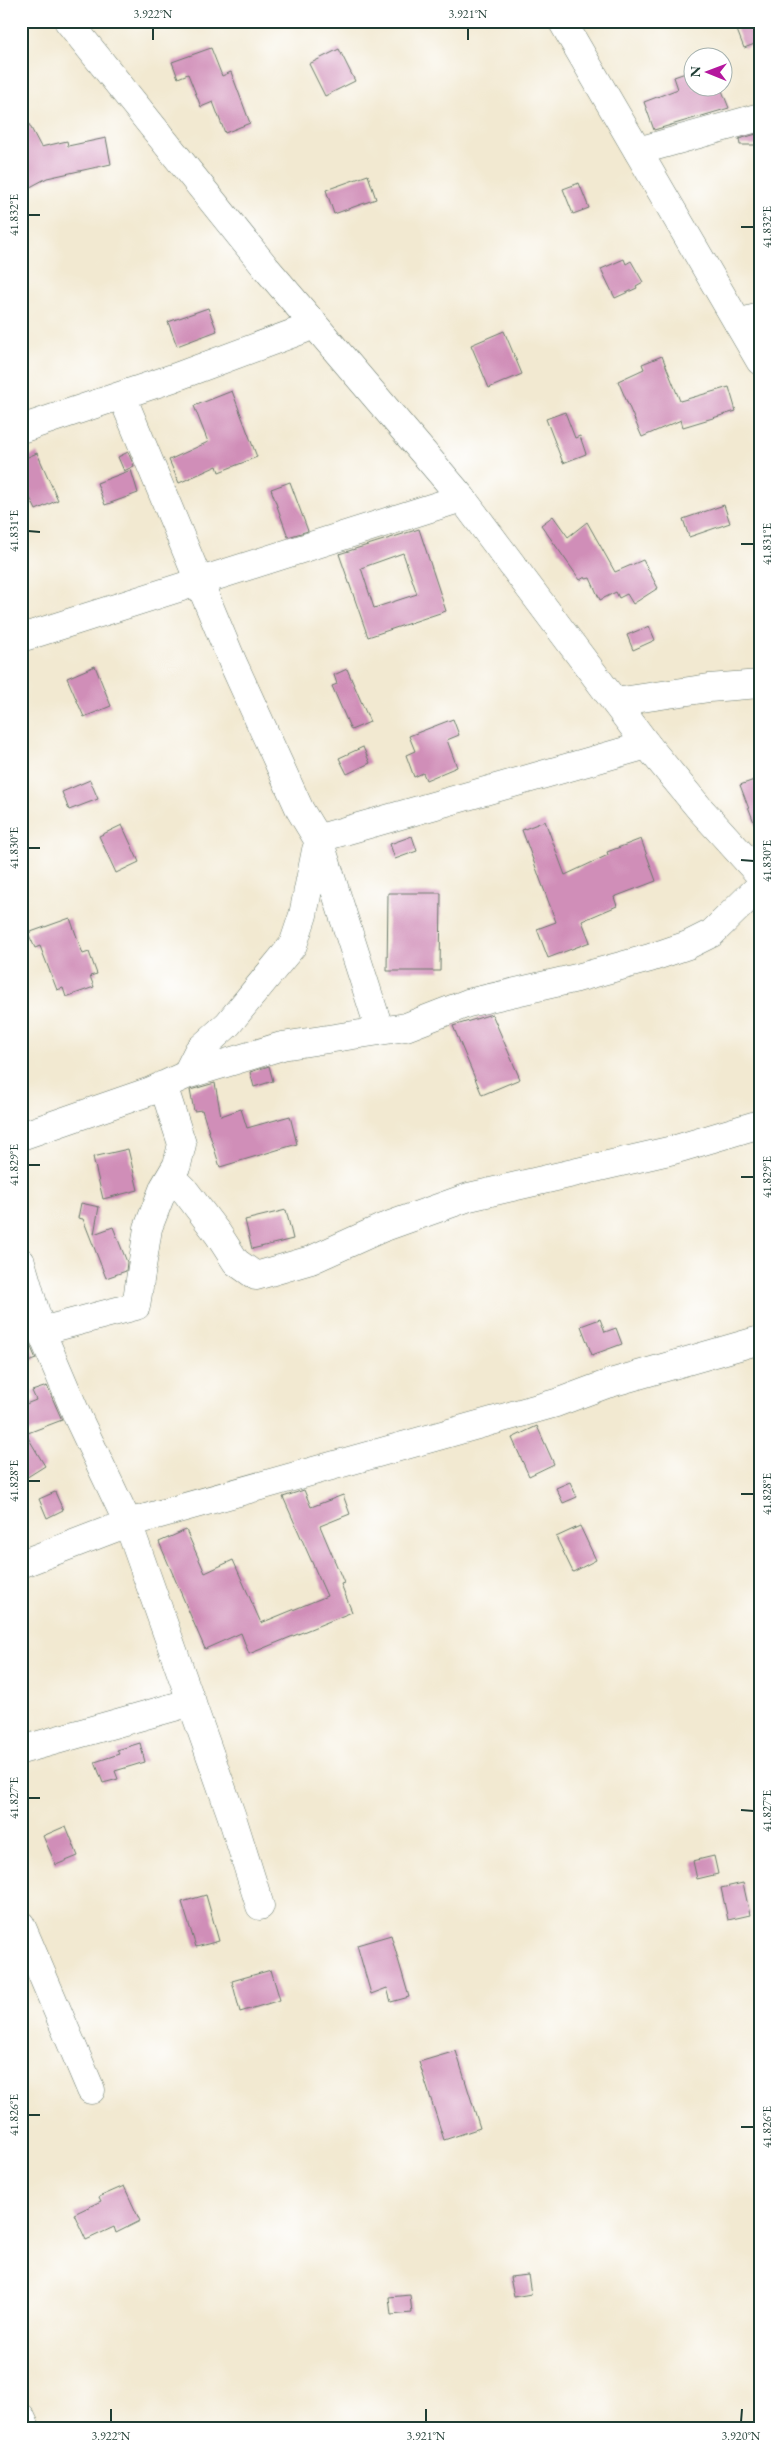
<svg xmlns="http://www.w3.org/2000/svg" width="781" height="2449" font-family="'EB Garamond',serif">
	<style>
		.building { fill: #d08eb8; fill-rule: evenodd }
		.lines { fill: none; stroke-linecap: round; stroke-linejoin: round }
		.minor-casing { stroke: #69796b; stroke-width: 29 }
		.major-casing { stroke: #69796b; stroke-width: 29 }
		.minor { stroke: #fff; stroke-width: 28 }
		.major { stroke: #fff; stroke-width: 28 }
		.ticks { fill: none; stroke: #1f3d34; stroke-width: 2 }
		.neatline { fill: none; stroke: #1f3d34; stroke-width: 2 }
		.ticks-label { font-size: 12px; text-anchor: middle; fill: #1f3d34 }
	</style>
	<rect width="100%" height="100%" fill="#fff"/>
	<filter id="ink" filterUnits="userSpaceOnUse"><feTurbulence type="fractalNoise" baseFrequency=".02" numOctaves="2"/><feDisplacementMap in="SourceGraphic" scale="10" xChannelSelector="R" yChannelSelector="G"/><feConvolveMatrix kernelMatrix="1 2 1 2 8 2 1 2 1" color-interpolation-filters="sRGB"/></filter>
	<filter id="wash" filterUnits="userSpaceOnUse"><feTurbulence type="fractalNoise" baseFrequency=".0096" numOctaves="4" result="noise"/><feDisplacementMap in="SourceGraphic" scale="20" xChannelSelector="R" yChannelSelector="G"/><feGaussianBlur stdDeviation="1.12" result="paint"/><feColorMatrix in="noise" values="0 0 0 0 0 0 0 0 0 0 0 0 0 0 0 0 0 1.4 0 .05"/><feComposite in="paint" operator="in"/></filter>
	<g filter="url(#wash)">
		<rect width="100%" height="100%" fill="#f2e9d1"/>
		<g id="blocks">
			<path class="building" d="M 746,21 L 760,21 L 760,42 L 744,48 L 735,25 Z
				M 211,48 L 222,76 L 231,72 L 250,123 L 225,133 L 213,102 L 201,107 L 188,74 L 178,78 L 172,62 Z
				M 339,49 L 355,81 L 325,96 L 309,64 Z
				M 694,70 L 694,88 L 721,88 L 729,108 L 654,130 L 644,102 L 678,89 L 674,77 Z
				M 21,109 L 41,147 L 67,141 L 68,146 L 106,138 L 111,164 L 47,178 L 21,192 Z
				M 760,133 L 760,145 L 740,145 L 739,139 Z
				M 368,175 L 376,199 L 334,214 L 326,190 Z
				M 579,183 L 589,208 L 573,214 L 563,189 Z
				M 624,259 L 626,264 L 631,261 L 643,282 L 636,286 L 637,288 L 615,298 L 601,269 Z
				M 208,308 L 217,331 L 177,346 L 168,322 Z
				M 504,331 L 522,374 L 489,388 L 471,345 Z
				M 662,356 L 680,401 L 729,387 L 736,411 L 683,427 L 681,420 L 642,437 L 618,381 L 644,369 L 642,364 Z
				M 232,391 L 257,457 L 219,472 L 217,466 L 179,483 L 169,460 L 208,442 L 194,406 Z
				M 565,412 L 575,438 L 580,436 L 586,454 L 563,463 L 546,419 Z
				M 128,452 L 134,466 L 124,471 L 118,457 Z
				M 37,453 L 58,500 L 36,510 L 21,479 L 21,460 Z
				M 131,470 L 138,493 L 105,505 L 97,483 Z
				M 290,482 L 308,531 L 288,537 L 271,489 Z
				M 724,505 L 730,523 L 689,537 L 683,519 Z
				M 553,516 L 568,537 L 587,522 L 615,572 L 643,560 L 658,588 L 633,604 L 627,594 L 619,598 L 616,592 L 600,600 L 590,578 L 586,579 L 585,577 L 580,580 L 541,525 Z
				M 419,529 L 446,611 L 368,637 L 339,554 ZM 403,553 L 417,594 L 374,608 L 361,568 Z
				M 649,626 L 655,640 L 633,650 L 627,635 Z
				M 95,666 L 111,706 L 84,717 L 67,678 Z
				M 347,669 L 370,722 L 351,730 L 332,686 L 337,684 L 334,675 Z
				M 453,719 L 459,735 L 447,740 L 457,767 L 426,780 L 423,773 L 414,777 L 406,755 L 415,751 L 409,736 Z
				M 363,747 L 370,763 L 347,774 L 339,758 Z
				M 760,778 L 760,833 L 758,833 L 740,785 Z
				M 90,780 L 98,799 L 69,810 L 62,792 Z
				M 545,821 L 565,875 L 608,855 L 607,852 L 641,839 L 656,881 L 614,897 L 617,906 L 582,921 L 590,942 L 548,958 L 537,929 L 556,922 L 522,830 Z
				M 122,825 L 139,862 L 116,873 L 99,836 Z
				M 412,836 L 417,851 L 395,859 L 390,844 Z
				M 388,893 L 441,893 L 440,971 L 387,971 Z
				M 70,918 L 83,954 L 89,952 L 97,974 L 90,976 L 94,987 L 66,997 L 63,988 L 57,990 L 40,946 L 35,948 L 28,933 Z
				M 492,1014 L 520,1079 L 482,1095 L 453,1026 Z
				M 269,1066 L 273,1081 L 254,1087 L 250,1072 Z
				M 215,1083 L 221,1116 L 241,1109 L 247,1128 L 290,1116 L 297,1144 L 220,1167 L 202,1110 L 194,1111 L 190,1090 Z
				M 128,1149 L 138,1190 L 103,1199 L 93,1157 Z
				M 81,1203 L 99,1207 L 94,1234 L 113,1227 L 127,1262 L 126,1271 L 106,1278 L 83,1219 L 78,1218 Z
				M 286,1210 L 293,1239 L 252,1249 L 245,1220 Z
				M 600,1319 L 605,1332 L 616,1328 L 622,1344 L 592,1355 L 581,1326 Z
				M 27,1338 L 36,1359 L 28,1362 L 21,1342 Z
				M 47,1386 L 62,1420 L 28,1433 L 21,1415 L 21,1406 L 36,1400 L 32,1391 Z
				M 21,1426 L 45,1466 L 21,1481 Z
				M 537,1426 L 554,1464 L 529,1476 L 512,1438 Z
				M 570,1482 L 577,1497 L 563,1503 L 556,1488 Z
				M 304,1490 L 311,1507 L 343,1495 L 350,1514 L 320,1526 L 344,1583 L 341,1584 L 352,1612 L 249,1654 L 241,1633 L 205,1649 L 159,1542 L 186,1530 L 205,1573 L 233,1560 L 261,1623 L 327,1596 L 283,1497 Z
				M 55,1492 L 63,1510 L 47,1518 L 39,1499 Z
				M 580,1526 L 596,1560 L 573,1572 L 556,1537 Z
				M 140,1743 L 145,1762 L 115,1771 L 118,1779 L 103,1783 L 95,1762 L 119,1754 L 117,1750 Z
				M 66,1826 L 78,1856 L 56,1865 L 43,1836 Z
				M 714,1856 L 718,1874 L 697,1879 L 693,1861 Z
				M 743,1883 L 750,1915 L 728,1920 L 721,1888 Z
				M 206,1895 L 219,1941 L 196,1947 L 182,1902 Z
				M 391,1935 L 409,1997 L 391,2002 L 387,1988 L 371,1994 L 357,1945 Z
				M 271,1970 L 280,2000 L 240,2012 L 232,1981 Z
				M 456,2051 L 480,2128 L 444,2140 L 419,2062 Z
				M 124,2186 L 140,2221 L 116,2233 L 114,2227 L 86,2240 L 74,2214 L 101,2201 L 99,2197 Z
				M 528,2275 L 531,2294 L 514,2297 L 510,2277 Z
				M 410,2295 L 412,2313 L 391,2315 L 389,2297 Z"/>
		</g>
	</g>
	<g filter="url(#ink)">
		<use href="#blocks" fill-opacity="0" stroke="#69796b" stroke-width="1"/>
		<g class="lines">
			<defs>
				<path id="minor" d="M 638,151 L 760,117
					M 738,323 L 760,317
					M 122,396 L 233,663 L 300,810 L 320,843 L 380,1031
					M 21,429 L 173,378 L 302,330 L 312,321
					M 21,638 L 462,498
					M 615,702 L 709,688 L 760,684
					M 186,1075 L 282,1046 L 406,1027 L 468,1003 L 577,978 L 650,958 L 688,945 L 712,933 L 760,886
					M 21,1136 L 151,1091 L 186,1075 L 198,1051 L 228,1024 L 293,945 L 303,915 L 316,850 L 327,836 L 647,745
					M 171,1177 L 186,1192 L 218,1234 L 236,1262 L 256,1276 L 311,1260 L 382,1228 L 469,1197 L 673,1150 L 760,1124
					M 21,1262 L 41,1331 L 78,1418 L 128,1523 L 232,1817 L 260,1906
					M 41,1331 L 136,1306 L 148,1228 L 164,1187 L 177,1165 L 182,1144 L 163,1085
					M 21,1564 L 128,1523 L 556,1403 L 607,1384 L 760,1340
					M 21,1750 L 192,1702
					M 21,1925 L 91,2090
					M 21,2417 L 26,2428"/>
				<path id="major" d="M 68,21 L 266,268 L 462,498 L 647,745 L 700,809 L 760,875
					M 562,21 L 760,361"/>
			</defs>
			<use href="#minor" class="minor-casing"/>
			<use href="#major" class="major-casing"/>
			<use href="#minor" class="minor"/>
			<use href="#major" class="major"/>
		</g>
	</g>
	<path class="ticks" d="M 153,40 L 153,28M 468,40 L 468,28M 28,215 L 40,215M 741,227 L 754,227M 28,531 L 40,532M 741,544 L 754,544M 28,848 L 40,848M 741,860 L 754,861M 28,1165 L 40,1165M 741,1177 L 754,1177M 28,1481 L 40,1481M 741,1494 L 754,1494M 28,1798 L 40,1798M 741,1810 L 754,1811M 28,2115 L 40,2115M 741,2127 L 754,2127M 111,2422 L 111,2409M 426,2422 L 426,2409M 741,2422 L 742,2409"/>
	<rect width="781" height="2449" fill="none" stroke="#fff" stroke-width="55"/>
	<g transform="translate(708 72) rotate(271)"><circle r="24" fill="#ffffff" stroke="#a5b1ae"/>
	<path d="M0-4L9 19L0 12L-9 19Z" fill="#b5179e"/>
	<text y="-8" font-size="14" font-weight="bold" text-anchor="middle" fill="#1f3d34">N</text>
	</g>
	<rect x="28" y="28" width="726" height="2394" class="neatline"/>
	<g class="ticks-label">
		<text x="153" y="18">3.922°N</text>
		<text x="468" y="18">3.921°N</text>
		<text transform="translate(14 215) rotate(-90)" y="4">41.832°E</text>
		<text transform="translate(767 227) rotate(-90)" y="4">41.832°E</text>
		<text transform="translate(14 531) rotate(-90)" y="4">41.831°E</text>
		<text transform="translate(767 544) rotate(-90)" y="4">41.831°E</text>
		<text transform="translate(14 848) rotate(-90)" y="4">41.830°E</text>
		<text transform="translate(767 861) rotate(-90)" y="4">41.830°E</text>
		<text transform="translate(14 1165) rotate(-90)" y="4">41.829°E</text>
		<text transform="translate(767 1177) rotate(-90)" y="4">41.829°E</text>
		<text transform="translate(14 1481) rotate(-90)" y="4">41.828°E</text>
		<text transform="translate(767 1494) rotate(-90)" y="4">41.828°E</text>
		<text transform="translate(14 1798) rotate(-90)" y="4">41.827°E</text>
		<text transform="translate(767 1811) rotate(-90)" y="4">41.827°E</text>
		<text transform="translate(14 2115) rotate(-90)" y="4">41.826°E</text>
		<text transform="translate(767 2127) rotate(-90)" y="4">41.826°E</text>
		<text x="111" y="2440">3.922°N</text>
		<text x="426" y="2440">3.921°N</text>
		<text x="741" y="2440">3.920°N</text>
	</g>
</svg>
